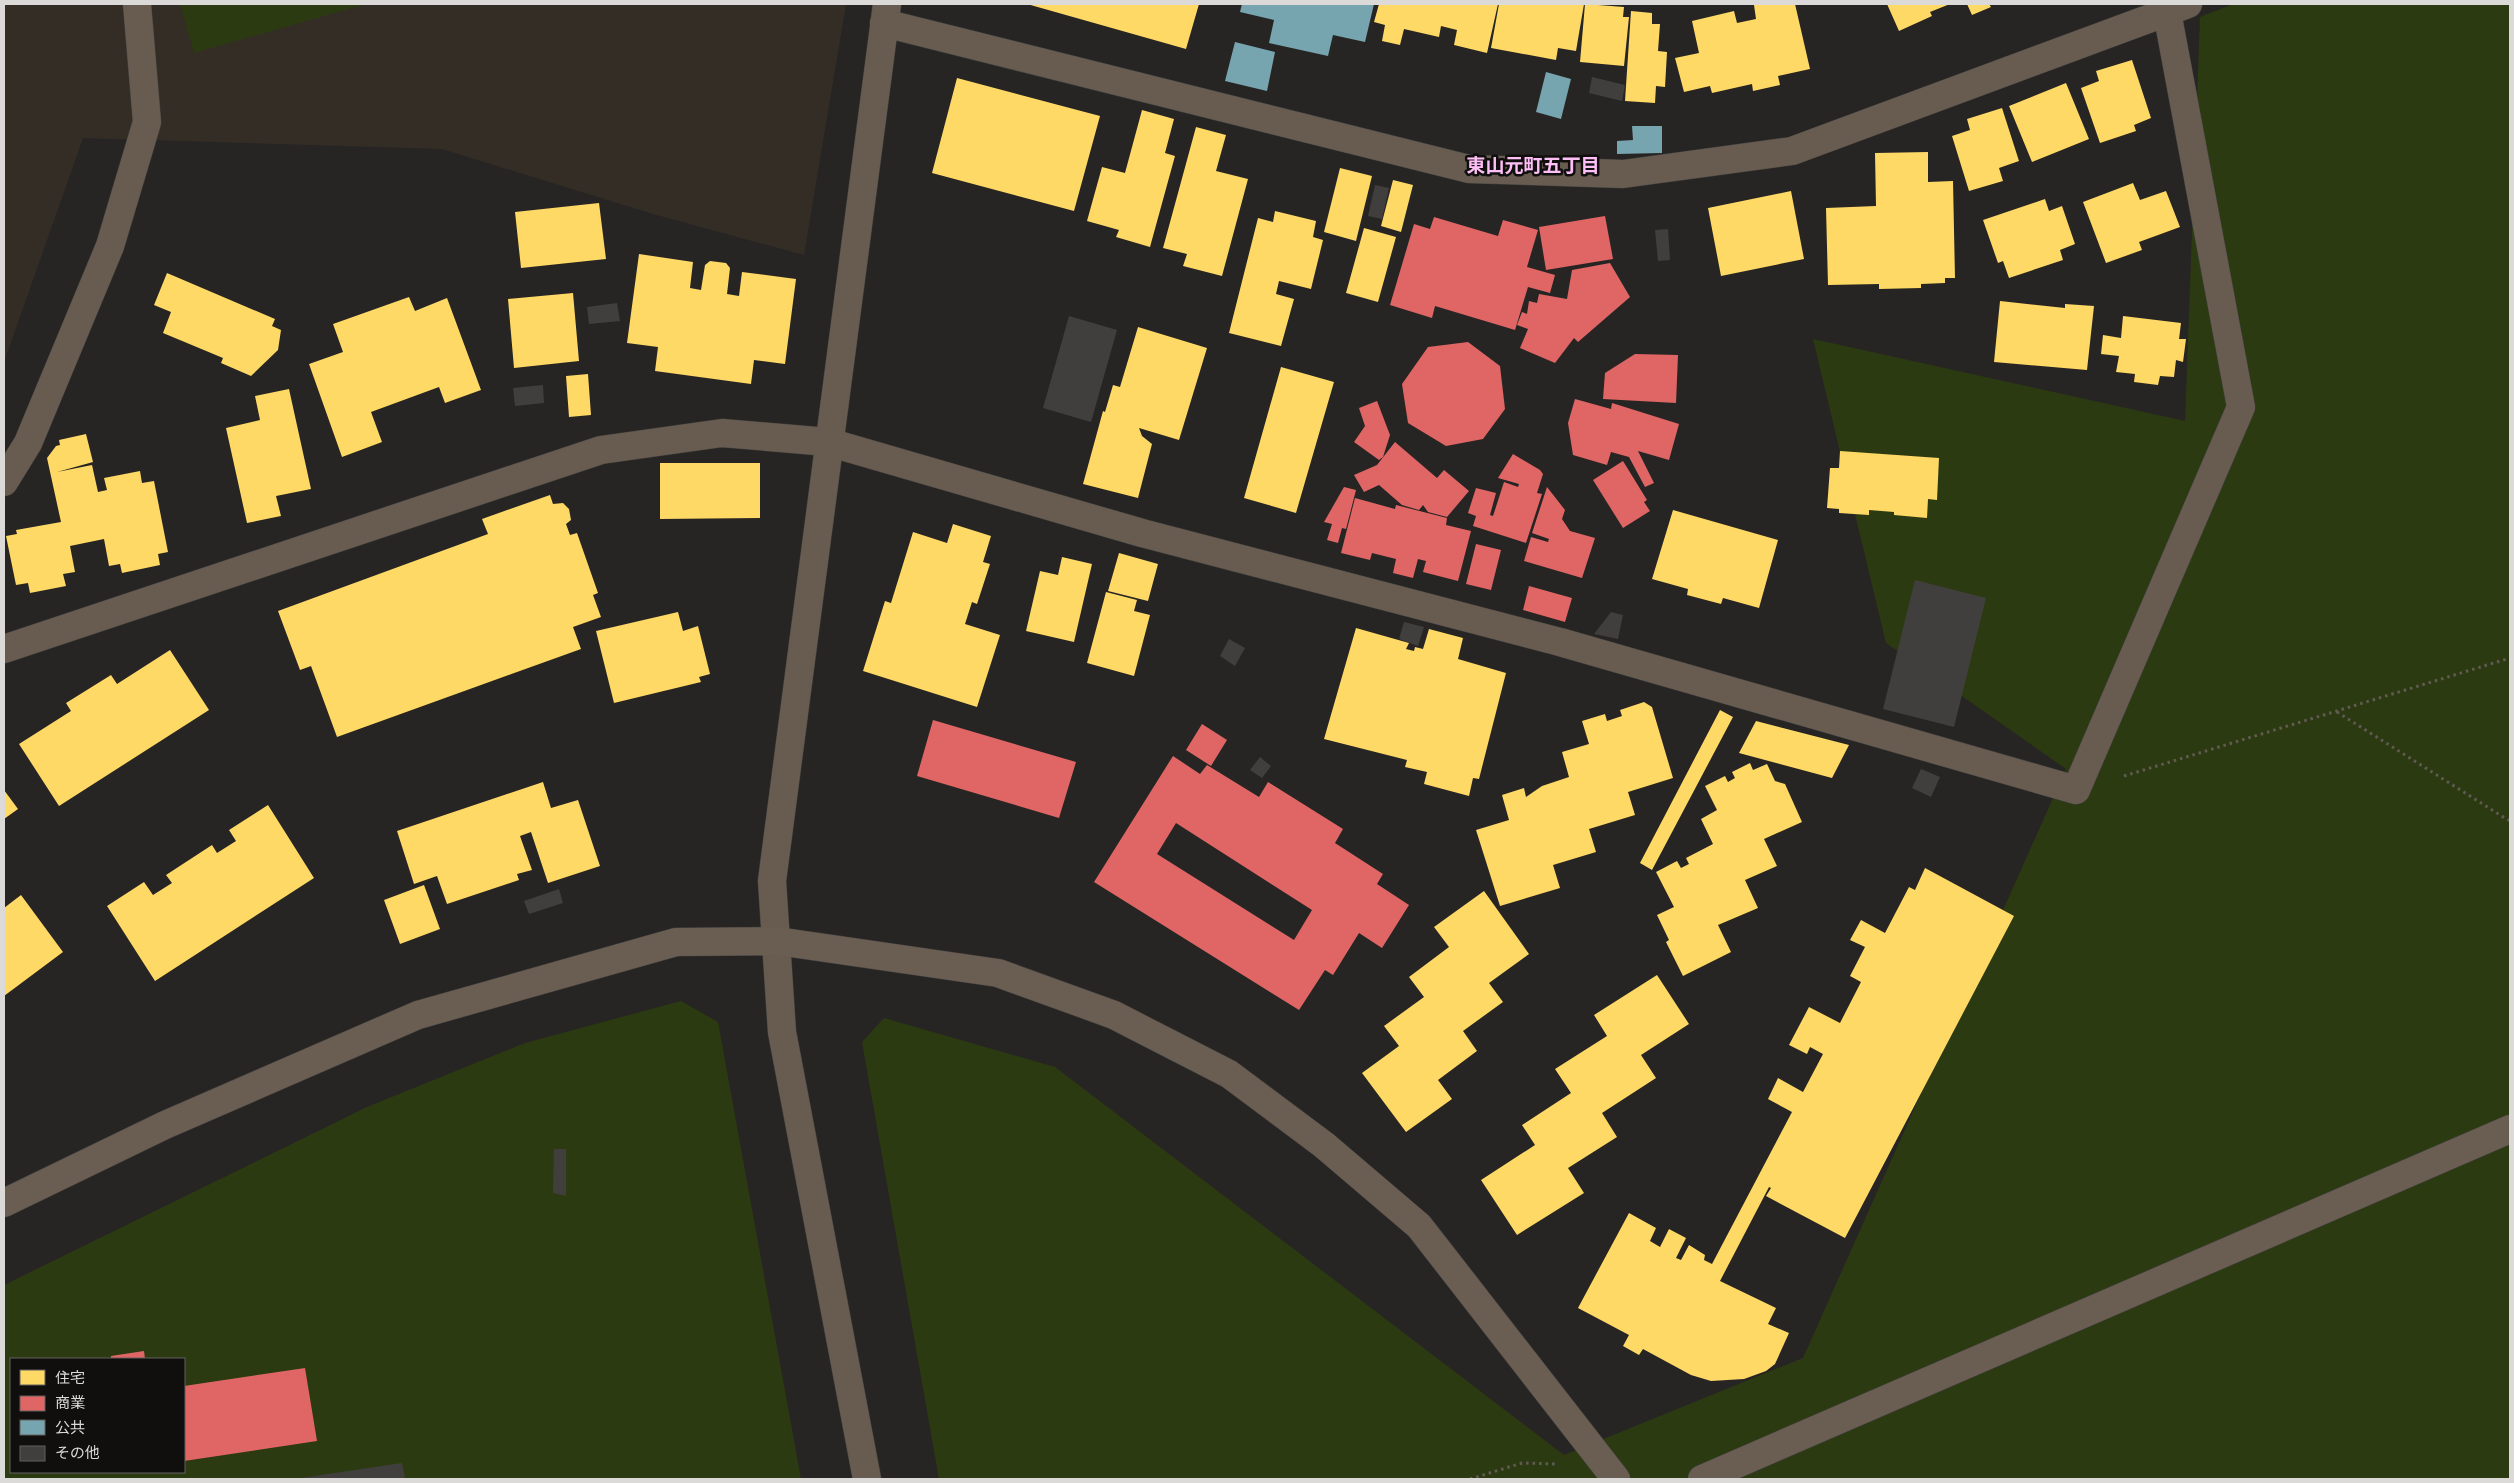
<svg xmlns="http://www.w3.org/2000/svg" width="2514" height="1483" font-family="Manrope,'Noto Sans JP',sans-serif">
	<style>
		.built { fill: #332d26 }
		.green { fill: #2c3a12; fill-rule: evenodd }
		.homes { fill: #ffd966 }
		.shops { fill: #e06666; fill-rule: evenodd }
		.public { fill: #76a5af }
		.building { fill: #413f3e }
		.lines { fill: none; stroke-linecap: round; stroke-linejoin: round }
		.street-casing { stroke: #434241; stroke-width: 29 }
		.secondary-casing { stroke: #434241; stroke-width: 29 }
		.path { stroke: #615b53; stroke-width: 3; stroke-dasharray: 2.5 4; stroke-linecap: butt }
		.street { stroke: #685c50; stroke-width: 28 }
		.secondary { stroke: #6a5d51; stroke-width: 28 }
		.labels { text-anchor: middle; stroke-width: 5; stroke-linejoin: round; paint-order: stroke }
		.neighbourhood-label { font-size: 19px; font-weight: bold; fill: #fdbff6; stroke: #100f0d }
	</style>
	<rect width="100%" height="100%" fill="#272523"/>
	<path class="built" d="M 4,4 L 846,4 L 804,255 L 653,214 L 442,149 L 83,138 L 4,362 Z"/>
	<path class="green" d="M 180,4 L 366,4 L 194,53 Z
		M 2233,4 L 2510,4 L 2510,1479 L 939,1479 L 862,1042 L 884,1018 L 1055,1067 L 1564,1455 L 1803,1358 L 2066,769 L 1886,643 L 1813,339 L 2185,421 L 2200,17 Z
		M 681,1001 L 718,1022 L 801,1479 L 4,1479 L 4,1285 L 367,1107 L 525,1043 ZM 11,1359 L 184,1359 L 184,1472 L 11,1472 Z"/>
	<path class="homes" d="M 1027,4 L 1199,4 L 1186,49 Z
		M 1379,4 L 1498,4 L 1487,53 L 1454,45 L 1457,30 L 1441,26 L 1439,37 L 1404,29 L 1400,45 L 1382,41 L 1385,25 L 1374,22 Z
		M 1499,4 L 1584,4 L 1576,51 L 1558,48 L 1556,60 L 1491,48 Z
		M 1585,4 L 1624,7 L 1623,17 L 1629,17 L 1624,66 L 1580,62 Z
		M 1760,4 L 1795,4 L 1810,69 L 1778,76 L 1780,85 L 1753,91 L 1752,84 L 1712,93 L 1710,86 L 1684,92 L 1675,58 L 1699,53 L 1692,21 L 1734,11 L 1737,23 L 1756,19 L 1754,5 Z
		M 1887,4 L 1950,4 L 1930,12 L 1932,16 L 1899,31 Z
		M 1967,4 L 1989,4 L 1991,7 L 1972,15 Z
		M 1631,11 L 1652,13 L 1652,24 L 1660,24 L 1658,51 L 1667,52 L 1665,87 L 1656,86 L 1655,103 L 1625,101 Z
		M 2132,60 L 2151,118 L 2134,125 L 2136,131 L 2100,143 L 2081,88 L 2099,81 L 2096,71 Z
		M 957,78 L 1100,116 L 1074,211 L 932,173 Z
		M 2066,83 L 2089,139 L 2032,162 L 2009,106 Z
		M 2002,108 L 2019,161 L 1999,168 L 2003,181 L 1969,191 L 1952,136 L 1970,130 L 1967,119 Z
		M 1142,110 L 1174,119 L 1165,153 L 1175,156 L 1150,247 L 1116,237 L 1119,230 L 1087,221 L 1102,167 L 1125,173 Z
		M 1196,127 L 1226,135 L 1216,171 L 1248,179 L 1222,276 L 1183,266 L 1187,254 L 1163,248 Z
		M 1928,152 L 1928,182 L 1953,181 L 1955,278 L 1945,278 L 1945,283 L 1921,284 L 1921,288 L 1879,289 L 1879,284 L 1828,285 L 1826,208 L 1876,206 L 1875,153 Z
		M 1340,168 L 1372,176 L 1356,241 L 1324,232 Z
		M 1393,180 L 1413,185 L 1401,232 L 1381,226 Z
		M 2133,183 L 2140,200 L 2166,191 L 2180,227 L 2139,242 L 2142,250 L 2106,263 L 2083,202 Z
		M 1791,191 L 1804,259 L 1721,276 L 1708,208 Z
		M 2045,199 L 2049,211 L 2062,206 L 2075,244 L 2060,250 L 2063,260 L 2009,278 L 2003,261 L 1998,263 L 1983,220 Z
		M 599,203 L 606,259 L 521,268 L 515,212 Z
		M 1275,211 L 1316,221 L 1313,237 L 1323,240 L 1311,289 L 1279,281 L 1276,294 L 1294,299 L 1281,346 L 1229,333 L 1258,218 L 1273,222 Z
		M 1364,228 L 1396,237 L 1378,302 L 1346,293 Z
		M 639,254 L 693,262 L 690,288 L 701,290 L 705,265 L 710,261 L 726,263 L 730,268 L 727,294 L 739,296 L 742,272 L 796,279 L 785,364 L 754,360 L 751,384 L 655,371 L 658,347 L 627,343 Z
		M 167,273 L 275,319 L 272,326 L 281,330 L 278,350 L 251,376 L 221,363 L 223,358 L 163,333 L 171,312 L 154,305 Z
		M 573,293 L 579,361 L 514,368 L 508,299 Z
		M 409,297 L 415,311 L 447,298 L 481,390 L 445,403 L 439,387 L 371,412 L 382,442 L 342,457 L 309,364 L 343,352 L 333,324 Z
		M 2000,301 L 2065,308 L 2065,304 L 2094,306 L 2087,370 L 1994,362 Z
		M 2123,316 L 2181,323 L 2179,339 L 2186,339 L 2183,362 L 2176,360 L 2174,377 L 2160,376 L 2158,385 L 2134,382 L 2135,374 L 2116,372 L 2119,356 L 2101,354 L 2103,335 L 2121,338 Z
		M 1138,327 L 1207,348 L 1179,440 L 1139,428 L 1142,436 L 1152,444 L 1138,498 L 1083,484 L 1103,411 L 1105,412 L 1113,385 L 1120,387 Z
		M 1281,367 L 1334,382 L 1296,513 L 1244,498 Z
		M 588,374 L 591,415 L 569,417 L 566,376 Z
		M 289,389 L 311,489 L 276,496 L 281,516 L 247,523 L 226,428 L 260,420 L 255,396 Z
		M 86,434 L 93,462 L 57,472 L 92,465 L 98,492 L 107,490 L 104,478 L 140,471 L 142,483 L 154,481 L 168,552 L 158,554 L 160,565 L 122,573 L 120,564 L 109,566 L 104,539 L 70,546 L 75,572 L 63,574 L 66,586 L 30,593 L 28,583 L 16,585 L 6,536 L 17,534 L 16,530 L 61,522 L 47,458 L 56,446 L 60,445 L 59,440 Z
		M 1840,451 L 1939,458 L 1937,500 L 1928,499 L 1927,518 L 1894,515 L 1894,512 L 1869,510 L 1869,515 L 1839,513 L 1839,509 L 1827,508 L 1830,468 L 1839,468 Z
		M 660,463 L 760,463 L 760,518 L 660,519 Z
		M 550,495 L 553,504 L 563,503 L 569,509 L 571,520 L 566,524 L 570,535 L 577,533 L 598,593 L 593,595 L 601,617 L 573,627 L 581,649 L 337,737 L 311,666 L 300,670 L 278,611 L 488,534 L 482,519 Z
		M 1673,510 L 1778,540 L 1759,608 L 1723,598 L 1721,604 L 1687,595 L 1688,589 L 1652,579 Z
		M 953,524 L 991,536 L 983,562 L 990,564 L 977,604 L 972,602 L 965,624 L 1000,635 L 977,707 L 863,671 L 885,601 L 891,603 L 913,532 L 947,543 Z
		M 1119,553 L 1158,564 L 1148,601 L 1108,591 Z
		M 1062,557 L 1092,564 L 1074,642 L 1026,631 L 1040,571 L 1058,575 Z
		M 1106,592 L 1137,600 L 1134,611 L 1150,615 L 1134,676 L 1087,663 Z
		M 678,612 L 683,631 L 698,626 L 710,674 L 699,677 L 701,682 L 614,703 L 596,631 Z
		M 1356,628 L 1409,643 L 1406,649 L 1414,651 L 1415,647 L 1423,649 L 1429,629 L 1463,638 L 1458,659 L 1506,673 L 1479,779 L 1473,778 L 1469,796 L 1424,784 L 1427,772 L 1405,767 L 1407,760 L 1324,739 Z
		M 170,650 L 209,710 L 59,806 L 19,744 L 71,711 L 66,703 L 111,675 L 117,684 Z
		M 1644,702 L 1652,707 L 1673,778 L 1628,792 L 1635,815 L 1589,829 L 1596,852 L 1553,865 L 1560,888 L 1500,906 L 1476,830 L 1509,820 L 1502,795 L 1524,788 L 1526,797 L 1542,786 L 1569,777 L 1562,752 L 1589,744 L 1582,721 L 1605,714 L 1607,721 L 1622,716 L 1620,710 Z
		M 1720,710 L 1733,717 L 1652,870 L 1640,863 Z
		M 1756,721 L 1849,745 L 1832,778 L 1739,753 Z
		M 1750,763 L 1753,770 L 1767,764 L 1775,781 L 1785,784 L 1802,822 L 1764,839 L 1777,866 L 1745,880 L 1758,908 L 1718,925 L 1731,952 L 1683,976 L 1666,942 L 1669,940 L 1657,915 L 1674,907 L 1656,872 L 1677,861 L 1681,868 L 1689,864 L 1686,858 L 1713,844 L 1701,819 L 1717,810 L 1705,786 L 1725,776 L 1728,782 L 1735,778 L 1732,772 Z
		M 543,782 L 551,808 L 578,800 L 600,866 L 548,883 L 531,832 L 520,836 L 532,870 L 517,874 L 519,880 L 447,904 L 437,876 L 414,884 L 397,831 Z
		M 4,790 L 18,809 L 4,819 Z
		M 268,805 L 314,878 L 155,981 L 107,906 L 144,882 L 153,895 L 172,883 L 166,875 L 212,845 L 217,853 L 236,841 L 229,830 Z
		M 1925,868 L 2014,916 L 1845,1238 L 1766,1196 L 1771,1188 L 1769,1187 L 1720,1281 L 1776,1308 L 1768,1324 L 1789,1333 L 1775,1364 L 1766,1371 L 1744,1379 L 1711,1381 L 1691,1375 L 1643,1349 L 1639,1355 L 1623,1346 L 1629,1335 L 1578,1308 L 1629,1213 L 1656,1228 L 1650,1241 L 1660,1247 L 1669,1229 L 1686,1238 L 1676,1258 L 1681,1260 L 1689,1245 L 1705,1255 L 1704,1260 L 1712,1264 L 1792,1112 L 1768,1099 L 1778,1078 L 1803,1092 L 1823,1054 L 1810,1047 L 1807,1054 L 1789,1045 L 1809,1007 L 1840,1023 L 1861,982 L 1850,976 L 1865,947 L 1850,940 L 1861,920 L 1885,933 L 1909,887 L 1915,890 Z
		M 424,885 L 440,929 L 400,944 L 384,900 Z
		M 1484,891 L 1529,954 L 1489,983 L 1503,1002 L 1463,1031 L 1477,1051 L 1438,1080 L 1452,1099 L 1406,1132 L 1362,1073 L 1399,1046 L 1384,1026 L 1424,997 L 1409,977 L 1449,947 L 1434,927 Z
		M 21,895 L 63,952 L 4,996 L 4,908 Z
		M 1657,975 L 1689,1024 L 1641,1055 L 1656,1078 L 1602,1113 L 1617,1137 L 1568,1168 L 1584,1193 L 1517,1235 L 1481,1180 L 1535,1145 L 1522,1125 L 1571,1093 L 1555,1069 L 1607,1036 L 1594,1015 Z"/>
	<path class="shops" d="M 1605,216 L 1613,259 L 1546,270 L 1539,227 Z
		M 1434,217 L 1498,236 L 1503,220 L 1538,230 L 1527,267 L 1555,275 L 1550,293 L 1528,287 L 1515,330 L 1435,306 L 1432,318 L 1390,305 L 1414,224 L 1430,229 Z
		M 1610,263 L 1630,297 L 1578,342 L 1574,338 L 1555,363 L 1520,348 L 1528,329 L 1517,325 L 1522,312 L 1527,314 L 1529,301 L 1537,303 L 1539,294 L 1567,299 L 1572,270 Z
		M 1468,342 L 1500,366 L 1505,409 L 1483,439 L 1446,446 L 1408,423 L 1402,384 L 1428,347 Z
		M 1635,354 L 1678,355 L 1676,403 L 1603,399 L 1605,373 Z
		M 1575,399 L 1611,409 L 1612,403 L 1679,424 L 1669,460 L 1638,451 L 1654,483 L 1645,487 L 1629,457 L 1611,452 L 1607,465 L 1573,455 L 1568,423 Z
		M 1377,401 L 1390,435 L 1383,457 L 1379,460 L 1354,442 L 1365,426 L 1359,408 Z
		M 1395,442 L 1437,478 L 1444,470 L 1469,491 L 1447,517 L 1428,512 L 1423,505 L 1419,510 L 1402,505 L 1379,485 L 1364,492 L 1354,475 L 1377,465 Z
		M 1513,454 L 1540,470 L 1543,474 L 1537,493 L 1542,494 L 1526,543 L 1473,526 L 1476,516 L 1468,513 L 1476,488 L 1496,493 L 1490,515 L 1493,516 L 1504,482 L 1518,487 L 1519,484 L 1498,478 Z
		M 1623,461 L 1647,500 L 1644,502 L 1650,511 L 1623,528 L 1593,480 Z
		M 1344,487 L 1356,490 L 1346,529 L 1342,528 L 1338,543 L 1327,540 L 1332,524 L 1324,522 Z
		M 1547,487 L 1565,510 L 1562,519 L 1570,531 L 1595,538 L 1582,578 L 1524,561 L 1531,537 L 1548,542 L 1549,539 L 1532,533 Z
		M 1355,498 L 1395,509 L 1396,505 L 1447,518 L 1446,525 L 1471,531 L 1458,581 L 1423,572 L 1426,561 L 1418,559 L 1413,578 L 1393,573 L 1396,559 L 1372,553 L 1370,560 L 1341,553 Z
		M 1476,544 L 1501,550 L 1491,590 L 1466,584 Z
		M 1529,586 L 1572,598 L 1565,622 L 1523,610 Z
		M 933,720 L 1076,762 L 1059,818 L 917,776 Z
		M 1202,724 L 1227,740 L 1211,766 L 1186,750 Z
		M 1173,756 L 1200,774 L 1207,765 L 1259,797 L 1268,782 L 1343,829 L 1335,843 L 1383,874 L 1377,884 L 1409,905 L 1382,948 L 1359,933 L 1333,975 L 1325,970 L 1299,1010 L 1094,882 ZM 1176,823 L 1312,910 L 1294,940 L 1157,854 Z
		M 144,1351 L 145,1359 L 111,1359 L 111,1356 Z
		M 305,1368 L 317,1441 L 184,1461 L 184,1386 Z"/>
	<path class="public" d="M 1242,4 L 1374,4 L 1365,42 L 1333,35 L 1328,56 L 1269,43 L 1274,20 L 1240,12 Z
		M 1235,42 L 1275,52 L 1267,91 L 1225,81 Z
		M 1546,72 L 1571,79 L 1561,119 L 1536,112 Z
		M 1632,126 L 1662,126 L 1662,153 L 1617,154 L 1617,141 L 1633,140 Z"/>
	<path class="building" d="M 1592,77 L 1625,85 L 1622,101 L 1589,93 Z
		M 1375,185 L 1389,188 L 1382,219 L 1368,216 Z
		M 1668,229 L 1670,260 L 1658,261 L 1655,230 Z
		M 617,303 L 620,321 L 589,324 L 587,307 Z
		M 1069,316 L 1117,330 L 1091,422 L 1043,408 Z
		M 543,385 L 544,403 L 515,406 L 513,388 Z
		M 1915,580 L 1986,598 L 1954,727 L 1883,709 Z
		M 1611,612 L 1623,615 L 1618,639 L 1594,634 Z
		M 1404,622 L 1424,627 L 1418,646 L 1399,639 Z
		M 1229,639 L 1245,648 L 1235,666 L 1220,656 Z
		M 1260,757 L 1271,766 L 1262,778 L 1250,770 Z
		M 1921,769 L 1940,777 L 1931,797 L 1912,788 Z
		M 559,889 L 563,903 L 529,914 L 524,901 Z
		M 554,1149 L 566,1149 L 566,1196 L 553,1193 Z
		M 402,1463 L 405,1479 L 301,1479 L 301,1478 Z"/>
	<g class="lines">
		<defs>
			<path id="street" d="M 884,23 L 1469,169 L 1623,174 L 1792,151 L 2167,12
				M 4,482 L 28,443 L 110,246 L 147,122 L 137,4
				M 4,649 L 601,450 L 722,433 L 828,442 L 1142,533 L 1560,642 L 2076,790 L 2241,407 L 2167,12 L 2188,4
				M 867,1479 L 782,1032 L 772,881 L 887,4"/>
			<path id="secondary" d="M 4,1203 L 165,1125 L 418,1015 L 676,942 L 777,941 L 998,973 L 1114,1015 L 1229,1074 L 1324,1145 L 1419,1226 L 1616,1479
				M 1702,1479 L 2510,1129"/>
		</defs>
		<use href="#street" class="street-casing"/>
		<use href="#secondary" class="secondary-casing"/>
		<path class="path" d="M 2337,712 L 2508,820 L 2510,819
			M 2124,776 L 2510,658
			M 1470,1479 L 1522,1463 L 1557,1464"/>
		<use href="#street" class="street"/>
		<use href="#secondary" class="secondary"/>
	</g>
	<g class="labels">
		<g class="neighbourhood-label">
			<text x="1533" y="172">東山元町五丁目</text>
		</g>
	</g>
	<rect width="2514" height="1483" fill="none" stroke="#dcdad8" stroke-width="10"/>
	<rect x="10" y="1358" width="175" height="115" fill="#100f0d" stroke="#62605e"/>
	<rect x="20" y="1370" width="25" height="15" fill="#ffd966" stroke="#62605e"/>
	<text x="55" y="1383" font-size="15" fill="#dcdad8">住宅</text>
	<rect x="20" y="1396" width="25" height="15" fill="#e06666" stroke="#62605e"/>
	<text x="55" y="1408" font-size="15" fill="#dcdad8">商業</text>
	<rect x="20" y="1420" width="25" height="15" fill="#76a5af" stroke="#62605e"/>
	<text x="55" y="1433" font-size="15" fill="#dcdad8">公共</text>
	<rect x="20" y="1446" width="25" height="15" fill="#413f3e" stroke="#62605e"/>
	<text x="55" y="1458" font-size="15" fill="#dcdad8">その他</text>
</svg>
